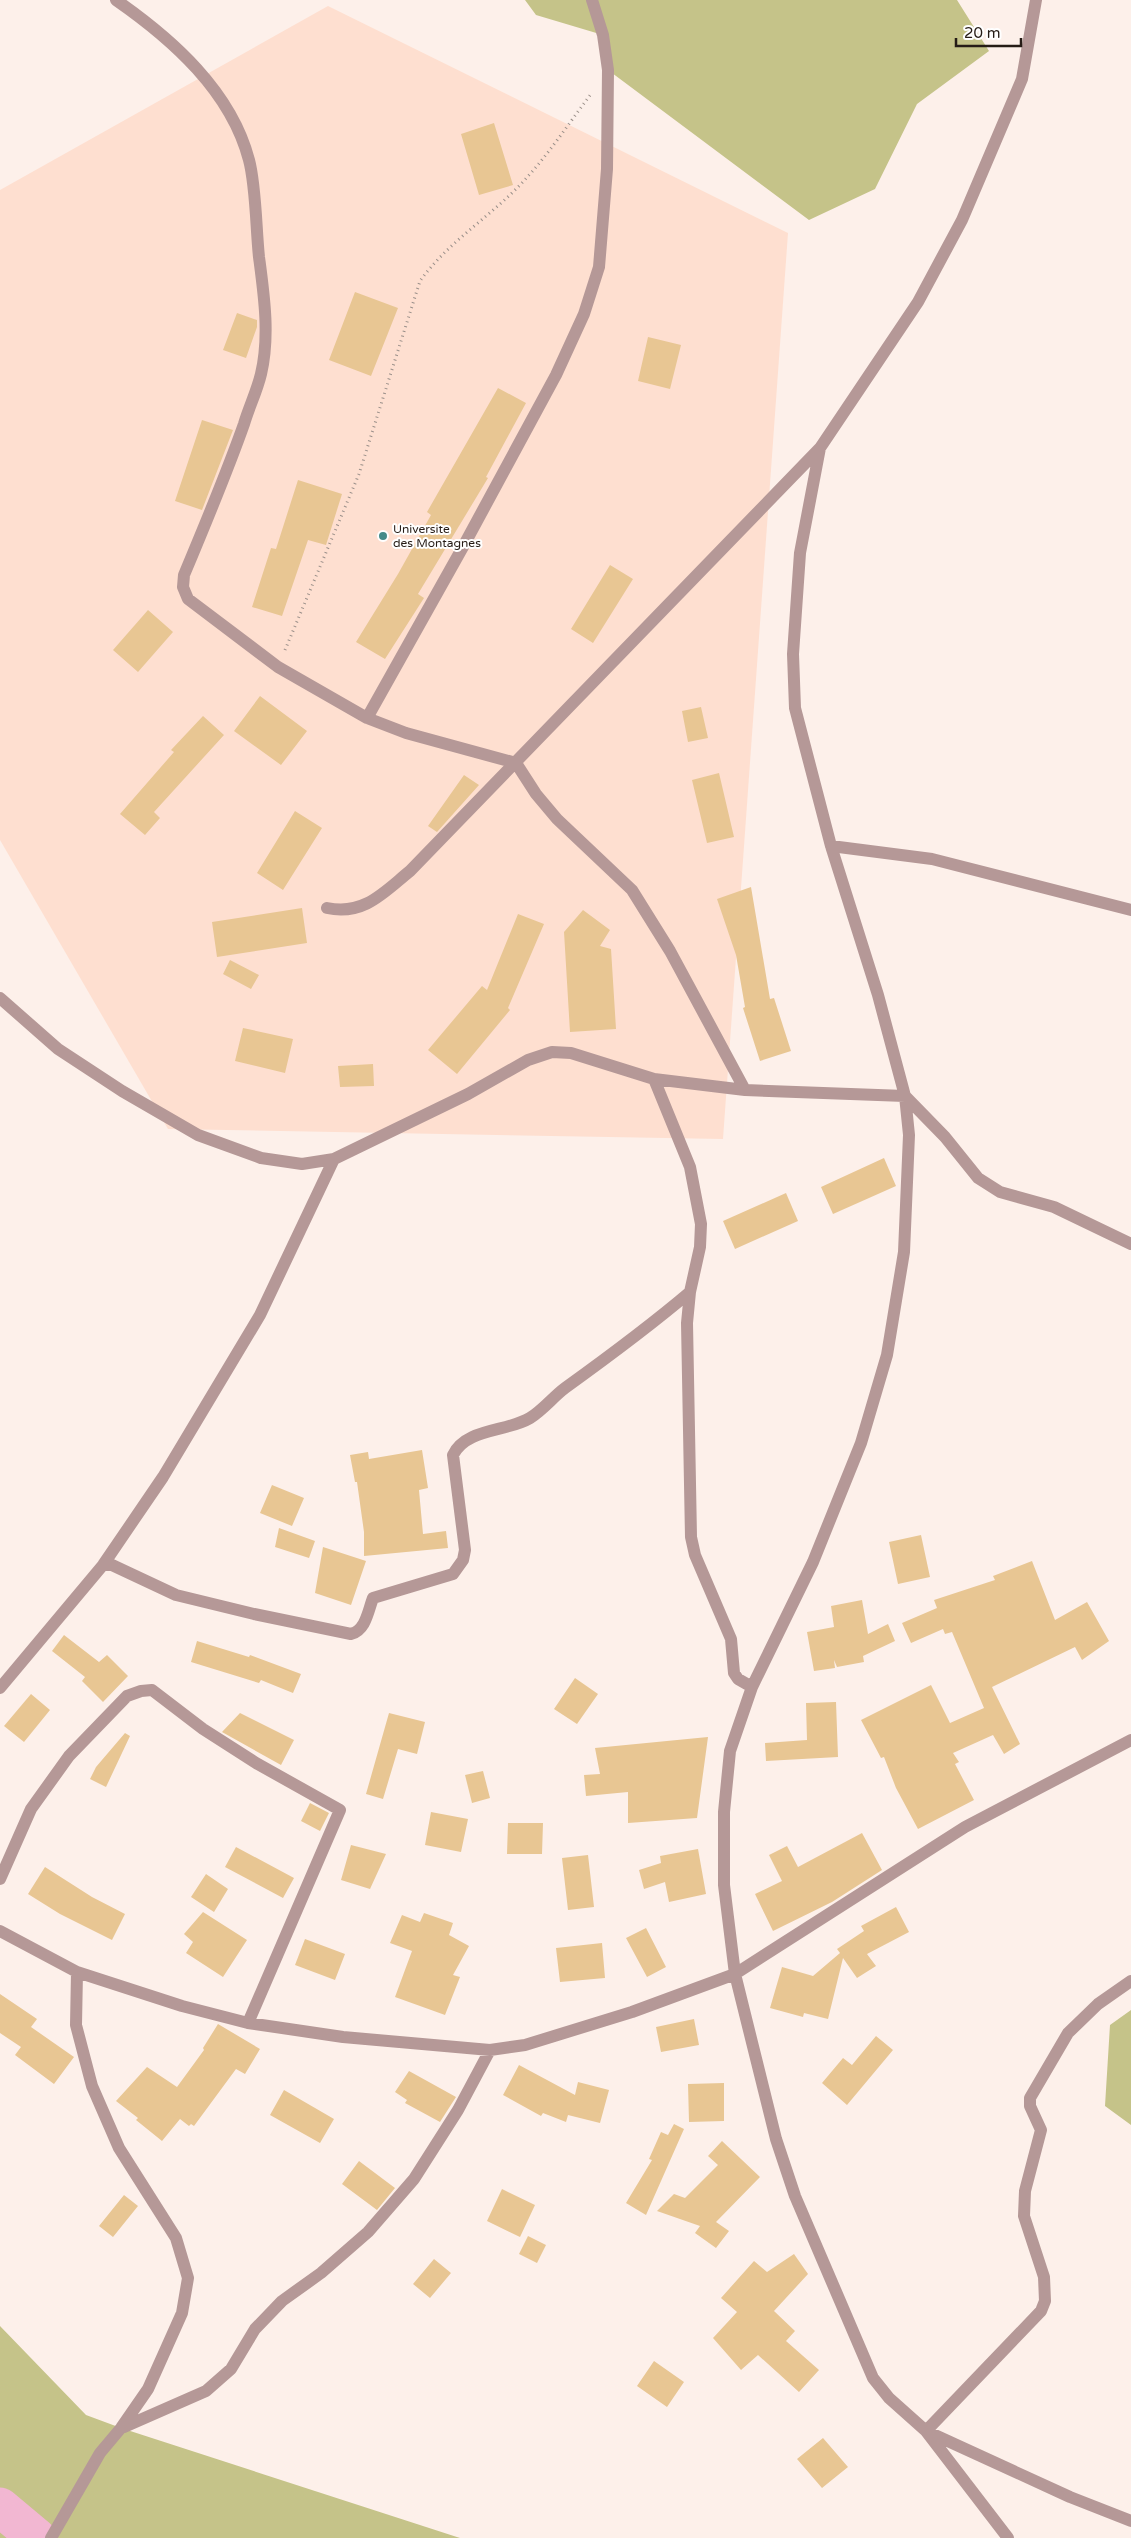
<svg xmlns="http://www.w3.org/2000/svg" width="1131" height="2538" font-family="'Varela Round',sans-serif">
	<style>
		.built { fill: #fedfd0 }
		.green { fill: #c5c389 }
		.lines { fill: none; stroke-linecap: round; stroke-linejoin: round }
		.river { stroke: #f2b7d2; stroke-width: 39 }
		.building { fill: #e8c693 }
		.path { stroke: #9b908a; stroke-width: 3; stroke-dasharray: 1 4; stroke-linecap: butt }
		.minor { stroke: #b59897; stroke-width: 12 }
		.poi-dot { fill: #448b8a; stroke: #fff; stroke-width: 2 }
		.labels { text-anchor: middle; stroke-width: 4; stroke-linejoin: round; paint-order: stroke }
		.poi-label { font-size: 12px; fill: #261c16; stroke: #fff; text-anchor: start }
	</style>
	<rect width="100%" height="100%" fill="#fdf0ea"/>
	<path class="built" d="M 328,6 L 788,233 L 723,1139 L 168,1129 L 0,840 L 0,190 Z"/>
	<path class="green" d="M 525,0 L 957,0 L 989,51 L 917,104 L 875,189 L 809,220 L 608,70 L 603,35 L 536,15 Z
		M 1131,2010 L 1131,2125 L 1105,2106 L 1110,2025 Z
		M 0,2326 L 86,2415 L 121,2428 L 460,2538 L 0,2538 Z"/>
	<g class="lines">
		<path class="river" d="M 0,2507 L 37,2538"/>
	</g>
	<path class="building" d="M 494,123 L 513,185 L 479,195 L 461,134 Z
		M 355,292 L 398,308 L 371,376 L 329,360 Z
		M 237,313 L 257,320 L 257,327 L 246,358 L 223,350 Z
		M 648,337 L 681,345 L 670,389 L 638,381 Z
		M 498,388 L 526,403 L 486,477 L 488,478 L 418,594 L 424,598 L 385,659 L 356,642 L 398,574 L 431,515 L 427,512 Z
		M 202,420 L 233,430 L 202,510 L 175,501 Z
		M 298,480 L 342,494 L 326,545 L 308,540 L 282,616 L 252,607 L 271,548 L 276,549 Z
		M 610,565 L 633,579 L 593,643 L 571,629 Z
		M 148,610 L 173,632 L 138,672 L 113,650 Z
		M 260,696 L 307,731 L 281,765 L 234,731 Z
		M 701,707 L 708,738 L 688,742 L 682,711 Z
		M 203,716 L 224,735 L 154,812 L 160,818 L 145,835 L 120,814 L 174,752 L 171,750 Z
		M 719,773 L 734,837 L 707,843 L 692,780 Z
		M 464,775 L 479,785 L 437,832 L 428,826 Z
		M 295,811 L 322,828 L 283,890 L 257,873 Z
		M 751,887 L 770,999 L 774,998 L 791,1051 L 760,1061 L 743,1008 L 745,1007 L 736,955 L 717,899 Z
		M 302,908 L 307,943 L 217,957 L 212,922 Z
		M 583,910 L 610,930 L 600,946 L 611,949 L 616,1029 L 570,1032 L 564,932 Z
		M 518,914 L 544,924 L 508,1008 L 510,1010 L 457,1074 L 428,1050 L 482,986 L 487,990 Z
		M 230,960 L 259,975 L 251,989 L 223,974 Z
		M 243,1028 L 293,1039 L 285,1073 L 235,1061 Z
		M 373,1064 L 374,1086 L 340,1087 L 338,1066 Z
		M 884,1158 L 896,1186 L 833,1214 L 821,1187 Z
		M 786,1193 L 798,1221 L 735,1249 L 723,1221 Z
		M 422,1450 L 428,1488 L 419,1490 L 423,1534 L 446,1531 L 448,1548 L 364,1556 L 364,1532 L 357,1482 L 355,1482 L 350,1455 L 368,1452 L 369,1459 Z
		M 272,1485 L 304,1498 L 292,1526 L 260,1513 Z
		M 279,1528 L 315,1541 L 309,1558 L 275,1547 Z
		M 921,1535 L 930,1577 L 898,1584 L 889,1542 Z
		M 323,1547 L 366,1561 L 351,1605 L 315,1593 Z
		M 1032,1561 L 1055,1620 L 1087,1602 L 1109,1641 L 1082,1660 L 1075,1647 L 992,1687 L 1020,1744 L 1004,1754 L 993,1735 L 953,1753 L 959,1762 L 955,1764 L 974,1800 L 918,1829 L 896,1788 L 884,1757 L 881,1758 L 861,1720 L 931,1685 L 950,1723 L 984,1708 L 952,1632 L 945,1634 L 943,1629 L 911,1643 L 902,1623 L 937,1608 L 934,1600 L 995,1580 L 993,1576 Z
		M 862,1600 L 868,1634 L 888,1624 L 895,1641 L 863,1656 L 864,1662 L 837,1667 L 834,1660 L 835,1668 L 814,1671 L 807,1632 L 834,1627 L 831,1606 Z
		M 64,1635 L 99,1662 L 107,1655 L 128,1676 L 103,1702 L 82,1681 L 85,1677 L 52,1651 Z
		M 197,1641 L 249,1657 L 250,1655 L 301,1674 L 293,1693 L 261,1680 L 259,1683 L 191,1662 Z
		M 575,1678 L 598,1694 L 577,1724 L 554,1709 Z
		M 31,1694 L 50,1710 L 24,1742 L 4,1726 Z
		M 836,1702 L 838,1757 L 766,1761 L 765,1743 L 807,1740 L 806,1703 Z
		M 240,1713 L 294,1740 L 281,1765 L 222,1732 Z
		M 389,1713 L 425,1722 L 417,1754 L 398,1749 L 383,1799 L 366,1794 Z
		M 125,1733 L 130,1736 L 106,1787 L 90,1779 L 96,1767 Z
		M 708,1737 L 697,1818 L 628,1823 L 628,1792 L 586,1796 L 584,1775 L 600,1774 L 595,1748 Z
		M 483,1771 L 490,1798 L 472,1803 L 465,1775 Z
		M 310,1803 L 329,1813 L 320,1831 L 301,1821 Z
		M 431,1812 L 468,1819 L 461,1852 L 425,1845 Z
		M 508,1823 L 543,1823 L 542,1854 L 507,1854 Z
		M 862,1833 L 882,1870 L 832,1902 L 773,1931 L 755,1894 L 782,1881 L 769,1855 L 787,1846 L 798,1867 Z
		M 351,1845 L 386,1854 L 370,1889 L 341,1880 Z
		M 236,1847 L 294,1878 L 283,1898 L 225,1867 Z
		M 698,1849 L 706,1894 L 669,1902 L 665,1882 L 644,1889 L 639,1870 L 661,1863 L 660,1856 Z
		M 588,1855 L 594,1907 L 568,1910 L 562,1858 Z
		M 45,1867 L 92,1897 L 125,1914 L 112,1940 L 60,1914 L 28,1894 Z
		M 206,1874 L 228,1889 L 214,1912 L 191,1897 Z
		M 896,1907 L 909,1932 L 867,1954 L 876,1966 L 857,1978 L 843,1958 L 828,2019 L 804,2013 L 803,2017 L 770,2008 L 782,1967 L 813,1976 L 840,1953 L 837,1949 L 864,1931 L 861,1926 Z
		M 203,1912 L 247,1940 L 223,1977 L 186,1953 L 193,1942 L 184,1934 Z
		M 424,1913 L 453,1923 L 449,1935 L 469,1946 L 453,1975 L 460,1977 L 445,2015 L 395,1997 L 412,1951 L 390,1943 L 402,1915 L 420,1922 Z
		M 646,1928 L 666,1967 L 647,1977 L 626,1938 Z
		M 305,1939 L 345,1954 L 335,1980 L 295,1965 Z
		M 602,1943 L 605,1978 L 560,1982 L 556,1948 Z
		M 0,1994 L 37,2019 L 31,2027 L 74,2057 L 54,2084 L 15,2055 L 21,2047 L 0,2033 Z
		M 694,2019 L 699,2045 L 661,2052 L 656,2027 Z
		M 218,2024 L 260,2049 L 245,2074 L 236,2069 L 194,2126 L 191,2124 L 189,2126 L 180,2119 L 162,2141 L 136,2120 L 138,2118 L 116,2101 L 147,2067 L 177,2087 L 204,2050 L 203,2048 Z
		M 876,2036 L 893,2050 L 847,2105 L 822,2083 L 843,2058 L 852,2065 Z
		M 519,2065 L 575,2095 L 578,2082 L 609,2090 L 600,2123 L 568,2115 L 566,2122 L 543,2113 L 541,2116 L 503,2095 Z
		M 409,2071 L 456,2097 L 440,2122 L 405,2103 L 407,2100 L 395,2092 Z
		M 724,2083 L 724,2121 L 689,2122 L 688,2084 Z
		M 284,2090 L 334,2119 L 320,2143 L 270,2115 Z
		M 674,2124 L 684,2129 L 646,2215 L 626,2203 L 652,2160 L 649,2159 L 661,2132 L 668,2135 Z
		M 722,2141 L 760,2177 L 716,2222 L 729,2231 L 716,2248 L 695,2233 L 700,2226 L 657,2211 L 674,2194 L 685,2198 L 718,2165 L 708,2156 Z
		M 359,2161 L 395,2188 L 377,2210 L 342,2184 Z
		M 502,2189 L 535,2205 L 520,2237 L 487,2221 Z
		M 124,2195 L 138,2206 L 113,2237 L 99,2226 Z
		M 528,2236 L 546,2245 L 537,2263 L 519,2254 Z
		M 794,2254 L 808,2274 L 774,2311 L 795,2331 L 786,2341 L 819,2370 L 799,2392 L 758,2355 L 741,2370 L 713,2338 L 737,2312 L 721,2298 L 754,2261 L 767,2272 Z
		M 434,2259 L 451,2273 L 430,2298 L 413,2284 Z
		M 654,2361 L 684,2382 L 667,2407 L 637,2386 Z
		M 823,2438 L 848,2467 L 822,2488 L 797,2459 Z"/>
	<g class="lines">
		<path class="path" d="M 285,650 L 359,474 L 420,281 C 445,246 482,222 513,192 C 543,163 566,127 591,94"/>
		<path class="minor" d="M 116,0 C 172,39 231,91 249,160 C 256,186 256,229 259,257 C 264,295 270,336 261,374 C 257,391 249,407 244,424 C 226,475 205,525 184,575 L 183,587 L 188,599 L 278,667 L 367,718 L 406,733 L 516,763 L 536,794 L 557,819 L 632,890 L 670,951 L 745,1090
			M 1036,0 L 1022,79 L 962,220 L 918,302 L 820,448 L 800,553 L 793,654 L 795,708 L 831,846 L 878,995 L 905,1096 L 909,1135 L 904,1252 L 887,1355 L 861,1443 L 813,1562 L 752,1687 L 730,1751 L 724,1812 L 724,1885 L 735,1974 L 776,2139 L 795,2196 L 873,2378 L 889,2398 L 926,2431 L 1070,2497 L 1131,2521
			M 367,718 L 464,545 L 556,375 L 584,314 L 599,267 L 607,169 L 608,70 L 603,35 L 592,0
			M 831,846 L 932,859 L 1131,910
			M 327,908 C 364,916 384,892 410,871 L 820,448
			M 0,998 L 58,1049 L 122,1091 L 198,1135 L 261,1158 L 302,1164 L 334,1159 L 468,1094 L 528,1060 L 552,1052 L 571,1053 L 654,1079 L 745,1090 L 905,1096 L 945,1137 L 978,1178 L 1000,1192 L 1054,1207 L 1131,1244
			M 654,1079 L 690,1167 L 701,1224 L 700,1247 L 690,1292 L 687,1323 L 691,1537 L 695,1555 L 731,1639 L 734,1673 L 738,1679 L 752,1687
			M 103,1565 L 112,1565 L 176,1595 L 254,1614 L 351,1634 C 366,1630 368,1611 373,1598 L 453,1574 L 463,1560 L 465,1550 L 453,1455 C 466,1428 507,1432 530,1418 C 543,1410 553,1397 565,1388 C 608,1357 650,1326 690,1292
			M 0,1688 L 103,1565 L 163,1477 L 260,1315 L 334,1159
			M 0,1879 L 31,1809 L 69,1756 L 127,1696 L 141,1691 L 152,1690 L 203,1729 L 256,1763 L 340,1810 L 248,2023
			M 0,1931 L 77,1972 L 182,2006 L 248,2023 L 343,2037 L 490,2050 L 525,2045 L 632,2012 L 735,1974 L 965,1827 L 1131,1740
			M 124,2427 L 206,2391 L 231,2369 L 255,2329 L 282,2301 L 321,2273 L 368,2232 L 414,2179 L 458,2110 L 490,2050
			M 51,2538 L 100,2453 L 121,2428 L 148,2389 L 182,2313 L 188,2278 L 176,2238 L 119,2148 L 92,2086 L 76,2025 L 77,1972
			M 1008,2538 L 926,2431 L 1041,2311 L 1045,2301 L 1044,2277 L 1024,2216 L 1025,2191 L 1041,2130 L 1030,2106 L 1030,2098 L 1068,2033 L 1098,2004 L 1131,1981"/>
	</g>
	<circle class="poi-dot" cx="383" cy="536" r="5"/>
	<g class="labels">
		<g class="poi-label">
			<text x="393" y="533">Universite<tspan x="393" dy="14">des Montagnes</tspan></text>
		</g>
	</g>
	<path d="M956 38v8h65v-8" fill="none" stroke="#261c16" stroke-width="2.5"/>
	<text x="964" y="38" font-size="15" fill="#261c16" stroke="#ffffff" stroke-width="4" paint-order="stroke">20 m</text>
</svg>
